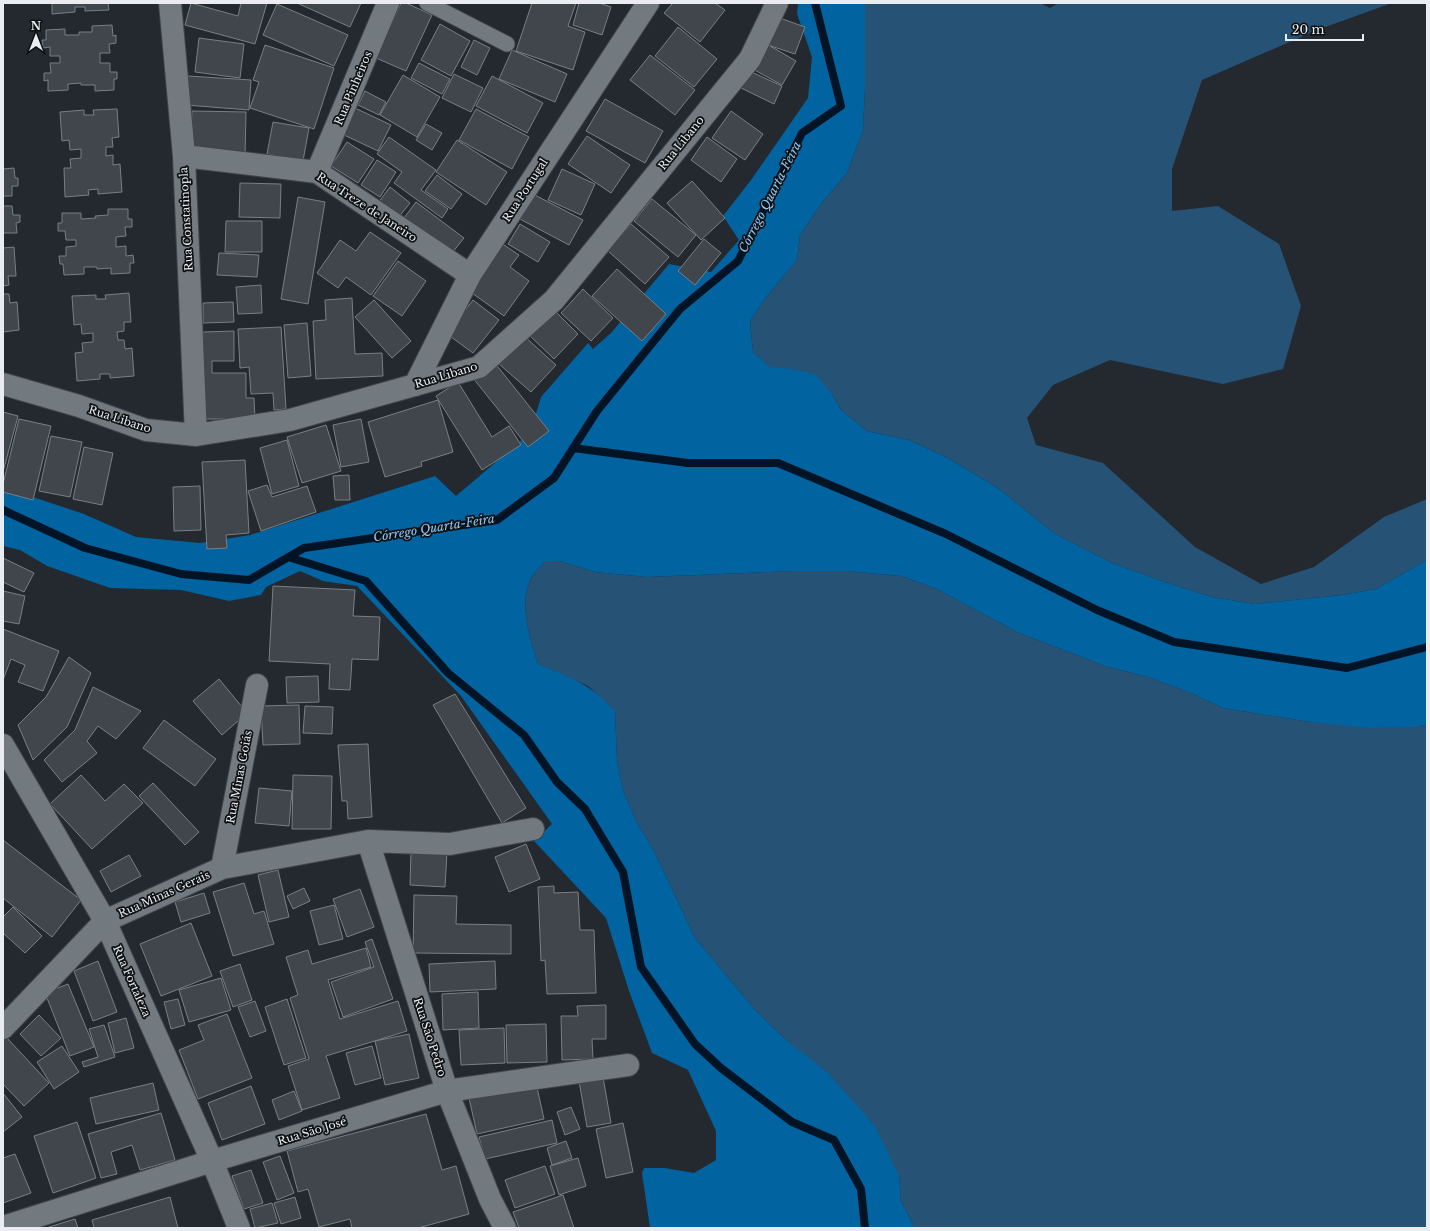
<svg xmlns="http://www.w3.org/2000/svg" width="1430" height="1231" font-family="'Libre Baskerville',serif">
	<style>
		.green { fill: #265276 }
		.forest { fill: #01639f }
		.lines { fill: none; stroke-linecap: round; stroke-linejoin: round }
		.stream { stroke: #001426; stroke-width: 8 }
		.building { fill: #40464c; stroke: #787f86 }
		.service-casing { stroke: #41464b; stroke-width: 17 }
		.minor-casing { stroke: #41464b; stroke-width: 24 }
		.service { stroke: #72797f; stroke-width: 15 }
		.minor { stroke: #72797f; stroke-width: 22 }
		.labels { text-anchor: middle; stroke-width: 3.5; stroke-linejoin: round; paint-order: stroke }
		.street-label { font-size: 11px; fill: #e9edf1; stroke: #0e1113 }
		.water-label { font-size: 12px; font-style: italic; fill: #90c9fa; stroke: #0e1113 }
	</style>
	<rect width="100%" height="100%" fill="#23292e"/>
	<path class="green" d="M 865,3 L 1040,3 L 1050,8 L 1058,3 L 1392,3 L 1317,30 L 1202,80 L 1172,169 L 1172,211 L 1218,206 L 1279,244 L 1301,306 L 1283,369 L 1223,384 L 1110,360 L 1053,385 L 1027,418 L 1036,445 L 1103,463 L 1195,547 L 1261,584 L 1314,567 L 1384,517 L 1427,499 L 1427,560 L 1376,589 L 1342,595 L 1255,604 L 1212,597 L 1162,581 L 1112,563 L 1055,534 L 998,488 L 948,458 L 909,440 L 867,431 L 841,410 L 832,394 L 786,368 L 769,368 L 753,352 L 750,321 L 767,296 L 797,260 L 800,235 L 820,205 L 847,173 L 863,130 L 865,87 Z
		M 546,561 L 560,561 L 595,572 L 647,577 L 792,571 L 846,571 L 901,576 L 937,589 L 1017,632 L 1105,666 L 1151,678 L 1191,693 L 1223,708 L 1310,722 L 1418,727 L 1427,724 L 1427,1228 L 915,1228 L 901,1201 L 899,1176 L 786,1040 L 755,1010 L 695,938 L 654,851 L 637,823 L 623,791 L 617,760 L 615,711 L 588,686 L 538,664 C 530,639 517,600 533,575 C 536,570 542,566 546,561 Z"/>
	<path class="forest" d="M 798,3 L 865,3 L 865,87 L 863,130 L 847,173 L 820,205 L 800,235 L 797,260 L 767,296 L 750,321 L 753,352 L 769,367 L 786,368 L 815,374 L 832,394 L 841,410 L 867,431 L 909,440 L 948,458 L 998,488 L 1055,534 L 1112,563 L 1162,581 L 1212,597 L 1255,604 L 1342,595 L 1376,589 L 1427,560 L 1427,724 L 1418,727 L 1368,728 L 1310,722 L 1223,708 L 1191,693 L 1151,678 L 1105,666 L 1017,632 L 937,589 L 901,576 L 846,571 L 792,571 L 647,577 L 595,572 L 560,561 L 546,561 C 542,566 536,570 533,575 C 517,600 530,639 538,664 C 572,678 589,683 615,711 L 617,760 L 623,791 L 637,823 L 654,851 L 695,938 L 755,1010 L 786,1040 L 827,1072 L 875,1126 L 899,1176 L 901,1201 L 915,1228 L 650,1228 L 642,1173 L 644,1168 L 665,1168 L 694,1173 L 716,1160 L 716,1131 L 688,1070 L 652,1053 L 629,991 L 606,918 L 534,841 L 552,824 L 461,696 L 357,586 L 323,581 L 300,571 L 266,587 L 261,595 L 229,601 L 181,590 L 110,588 L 47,566 L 20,550 L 3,546 L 3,487 L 84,514 L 136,537 L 200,543 L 250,535 L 435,476 L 456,496 L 530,433 L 541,397 L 588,343 L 593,349 L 611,333 L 669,264 L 711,272 L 739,240 L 723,216 L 751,180 L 808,98 L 812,57 L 797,14 Z"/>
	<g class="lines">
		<path class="stream" d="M 573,448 L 688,463 L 778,463 L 946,534 L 1097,610 L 1174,642 L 1347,668 L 1427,647
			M 3,510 L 85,548 L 181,574 L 249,580 L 304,548 L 497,520 L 554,478 L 597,411 L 680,309 L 738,261 L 802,133 L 841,106 L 815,3
			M 288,557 L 366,581 L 448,673 L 524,735 L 557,782 L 585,809 L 623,872 L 641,967 L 695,1044 L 721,1068 L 792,1122 L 834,1140 L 861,1189 L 865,1228"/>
	</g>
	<path class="building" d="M 52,3 L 108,3 L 109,10 L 85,11 L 85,7 L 75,7 L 75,12 L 52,14 Z
		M 191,3 L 238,16 L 241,3 L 267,3 L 255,44 L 185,25 Z
		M 297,3 L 361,3 L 350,27 Z
		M 401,3 L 406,3 L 432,15 L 406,71 L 376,58 Z
		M 532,3 L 576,3 L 568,26 L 585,32 L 573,70 L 516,51 Z
		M 579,3 L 599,3 L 611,7 L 602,35 L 573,25 Z
		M 673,3 L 715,3 L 725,10 L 700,42 L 664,13 Z
		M 277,4 L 348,35 L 334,66 L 263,35 Z
		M 777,17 L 805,27 L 795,54 L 768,45 Z
		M 440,24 L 470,41 L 451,76 L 421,60 Z
		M 112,25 L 113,36 L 116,35 L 116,43 L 109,44 L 110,53 L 100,53 L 100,63 L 110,63 L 110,72 L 117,72 L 117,79 L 114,79 L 114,90 L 95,91 L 95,85 L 81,85 L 81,83 L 68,84 L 68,90 L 48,91 L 48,80 L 44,81 L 44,73 L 51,73 L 50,63 L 60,63 L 60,56 L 50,56 L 50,47 L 43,48 L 42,40 L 46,40 L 46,30 L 65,29 L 65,35 L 79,35 L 79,32 L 92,32 L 92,26 Z
		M 678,27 L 717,59 L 694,87 L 655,56 Z
		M 199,38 L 244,44 L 240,78 L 195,72 Z
		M 474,40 L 490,48 L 477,75 L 461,67 Z
		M 765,43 L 796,61 L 782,85 L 751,68 Z
		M 265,45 L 334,68 L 314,129 L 250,108 L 259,82 L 253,80 Z
		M 512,50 L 567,74 L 555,102 L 499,79 Z
		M 650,55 L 695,90 L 675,115 L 630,80 Z
		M 419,63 L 450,79 L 442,94 L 411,78 Z
		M 749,71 L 782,86 L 774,104 L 741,88 Z
		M 454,74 L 483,88 L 471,112 L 442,98 Z
		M 403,75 L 440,97 L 417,137 L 380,115 Z
		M 188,76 L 251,80 L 249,110 L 186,105 Z
		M 492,76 L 543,103 L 527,133 L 476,106 Z
		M 365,91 L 386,102 L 379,115 L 358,105 Z
		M 605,99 L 663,131 L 645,163 L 586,131 Z
		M 355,108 L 391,125 L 378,151 L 342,134 Z
		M 117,109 L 119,137 L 112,138 L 113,147 L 106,147 L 106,156 L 113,155 L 113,165 L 120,164 L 122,192 L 98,194 L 98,189 L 88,190 L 89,195 L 65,197 L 64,168 L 71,168 L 70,159 L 81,158 L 81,149 L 70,150 L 69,140 L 62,141 L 60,112 L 84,110 L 84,115 L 94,115 L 93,110 Z
		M 476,109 L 529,137 L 512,169 L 459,140 Z
		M 192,111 L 246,112 L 245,157 L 190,155 Z
		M 731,111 L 763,134 L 745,160 L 712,138 Z
		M 273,122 L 309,128 L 303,161 L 267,154 Z
		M 426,124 L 442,133 L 432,150 L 416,140 Z
		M 587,136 L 630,165 L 611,193 L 568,164 Z
		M 389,137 L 436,170 L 421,190 L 448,209 L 442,218 L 394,183 L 402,172 L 377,154 Z
		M 707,137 L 737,159 L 721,182 L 691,160 Z
		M 457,140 L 507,172 L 486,205 L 436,172 Z
		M 347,142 L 374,159 L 358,183 L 331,166 Z
		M 377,160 L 396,172 L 380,197 L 361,185 Z
		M 14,168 L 15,178 L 18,178 L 18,186 L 12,186 L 12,196 L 3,196 L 3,169 Z
		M 562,169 L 595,184 L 581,215 L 548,200 Z
		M 437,175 L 462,194 L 451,209 L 425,191 Z
		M 692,181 L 725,218 L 701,240 L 667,203 Z
		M 240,183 L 281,184 L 280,218 L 239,217 Z
		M 390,187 L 410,203 L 398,218 L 378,203 Z
		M 531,193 L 583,220 L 569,245 L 518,218 Z
		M 298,197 L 325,202 L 308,304 L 281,299 Z
		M 652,199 L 696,235 L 678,257 L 634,221 Z
		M 416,202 L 464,238 L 448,258 L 401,222 Z
		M 3,206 L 12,206 L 13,215 L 20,215 L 20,222 L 16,223 L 17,233 L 3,233 Z
		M 108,209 L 128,209 L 128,219 L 132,219 L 132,227 L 125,227 L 126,236 L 116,237 L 116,247 L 126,246 L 126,256 L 133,255 L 134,263 L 130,263 L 130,273 L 111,274 L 111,268 L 97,269 L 97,267 L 84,267 L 84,274 L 64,275 L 63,264 L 60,264 L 59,256 L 66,256 L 66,247 L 76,246 L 76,240 L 66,240 L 65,231 L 58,231 L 58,223 L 62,223 L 62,213 L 81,213 L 81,219 L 96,218 L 95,216 L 108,215 Z
		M 226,221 L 262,221 L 262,252 L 225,252 Z
		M 520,224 L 550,242 L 538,262 L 508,244 Z
		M 631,224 L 669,257 L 645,284 L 608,251 Z
		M 370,232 L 401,253 L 371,295 L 346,277 L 338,288 L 317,273 L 340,240 L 356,251 Z
		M 704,239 L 721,253 L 695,285 L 678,271 Z
		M 498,241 L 519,255 L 510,267 L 529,281 L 504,316 L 465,288 Z
		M 14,247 L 16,276 L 8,276 L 9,285 L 3,286 L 3,248 Z
		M 219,253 L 259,255 L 257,277 L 217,275 Z
		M 398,261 L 426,281 L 402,316 L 373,296 Z
		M 617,269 L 666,314 L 642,341 L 592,296 Z
		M 261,285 L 262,313 L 238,314 L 236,287 Z
		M 583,289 L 613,318 L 591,341 L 561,313 Z
		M 129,293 L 131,322 L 124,322 L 124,331 L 117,332 L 118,340 L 124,340 L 125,349 L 132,348 L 134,376 L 110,378 L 110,374 L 100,374 L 100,379 L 77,381 L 75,353 L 83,352 L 82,343 L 93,342 L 93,333 L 82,334 L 81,324 L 74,325 L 72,296 L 96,295 L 96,299 L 106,299 L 105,295 Z
		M 3,294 L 9,294 L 10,303 L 17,302 L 19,330 L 3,332 Z
		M 352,298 L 355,354 L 382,353 L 383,376 L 316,379 L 313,321 L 326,320 L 325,300 Z
		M 374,300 L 411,341 L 392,358 L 355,317 Z
		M 473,300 L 499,320 L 473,353 L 447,334 Z
		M 233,302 L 234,322 L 203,323 L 203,303 Z
		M 552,308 L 578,334 L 554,359 L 527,333 Z
		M 307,323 L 311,376 L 288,378 L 284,325 Z
		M 281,327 L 286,409 L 274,410 L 273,393 L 251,394 L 249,367 L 240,368 L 238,329 Z
		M 234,331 L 234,361 L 212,361 L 212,373 L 246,373 L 246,398 L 254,398 L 255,419 L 205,419 L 203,332 Z
		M 524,336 L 556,365 L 531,392 L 499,364 Z
		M 494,362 L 549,431 L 528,447 L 473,378 Z
		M 458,382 L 492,437 L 509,426 L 521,445 L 482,470 L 436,396 Z
		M 438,400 L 453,452 L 421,462 L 422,466 L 385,477 L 368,422 Z
		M 3,412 L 18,416 L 3,472 Z
		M 19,419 L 51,426 L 33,500 L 3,492 L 3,484 Z
		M 361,419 L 369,462 L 341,467 L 333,425 Z
		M 326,425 L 341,471 L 302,483 L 287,437 Z
		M 51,436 L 82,442 L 70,497 L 39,491 Z
		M 287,440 L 299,486 L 272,494 L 260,448 Z
		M 84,447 L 113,453 L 102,505 L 73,499 Z
		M 245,460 L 249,533 L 226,535 L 227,548 L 207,549 L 202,462 Z
		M 349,475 L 350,500 L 335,500 L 333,476 Z
		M 267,485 L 272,497 L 307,486 L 316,512 L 261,531 L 248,491 Z
		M 200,486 L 201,530 L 174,531 L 173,487 Z
		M 3,558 L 34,573 L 24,592 L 3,582 Z
		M 273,586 L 355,590 L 353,616 L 380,617 L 378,660 L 352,659 L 350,690 L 329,689 L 330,664 L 269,661 Z
		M 3,591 L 25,596 L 19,624 L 3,621 Z
		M 3,629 L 59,651 L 43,691 L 18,682 L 25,665 L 11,659 L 3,680 Z
		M 69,657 L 91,673 L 67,727 L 33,760 L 18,725 L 46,697 Z
		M 318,676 L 319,702 L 287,703 L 286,677 Z
		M 219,679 L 247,713 L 222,735 L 193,701 Z
		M 93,687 L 141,711 L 116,739 L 98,726 L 87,741 L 97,753 L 62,782 L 44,760 L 75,730 Z
		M 455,694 L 526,808 L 502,823 L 433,705 Z
		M 299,705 L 300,744 L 263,745 L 261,706 Z
		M 305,706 L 333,707 L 332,734 L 303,733 Z
		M 164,720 L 216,759 L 195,786 L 143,748 Z
		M 368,744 L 372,817 L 348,819 L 347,801 L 342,801 L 338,745 Z
		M 81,775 L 105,801 L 124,784 L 143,803 L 92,849 L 50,804 Z
		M 293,775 L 332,776 L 331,829 L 292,829 Z
		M 153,783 L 199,832 L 185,845 L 139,796 Z
		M 259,788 L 292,791 L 289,826 L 255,823 Z
		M 3,840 L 81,900 L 52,937 L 3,898 Z
		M 526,844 L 540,879 L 509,892 L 495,857 Z
		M 411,851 L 447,852 L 445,887 L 410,885 Z
		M 129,855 L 141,876 L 111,892 L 100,871 Z
		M 278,870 L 289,917 L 269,922 L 258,875 Z
		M 244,883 L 254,914 L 264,911 L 274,944 L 233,956 L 213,892 Z
		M 554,886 L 554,893 L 578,892 L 580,930 L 594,930 L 596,993 L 547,994 L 545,960 L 541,961 L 538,887 Z
		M 304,888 L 310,901 L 293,909 L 287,896 Z
		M 360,889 L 374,927 L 347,937 L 333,899 Z
		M 204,893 L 210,913 L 181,922 L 175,902 Z
		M 414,895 L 457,896 L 456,924 L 511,925 L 511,954 L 413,953 Z
		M 334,905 L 343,939 L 319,945 L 310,911 Z
		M 13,907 L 42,936 L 25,953 L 3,933 L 3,917 Z
		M 191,923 L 212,976 L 161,996 L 140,944 Z
		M 372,939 L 393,999 L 343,1017 L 331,982 L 374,967 L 365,942 Z
		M 366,948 L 371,967 L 328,980 L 340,1019 L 398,1001 L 407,1031 L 326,1056 L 340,1098 L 302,1110 L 288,1066 L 309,1059 L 290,998 L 298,995 L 286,957 L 308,950 L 312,964 Z
		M 98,961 L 117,1012 L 93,1021 L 74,971 Z
		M 495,961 L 496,989 L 430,992 L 429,964 Z
		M 240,964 L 252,1000 L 233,1007 L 220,971 Z
		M 221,978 L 231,1010 L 189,1022 L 179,990 Z
		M 68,984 L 94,1047 L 70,1056 L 45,993 Z
		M 478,992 L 479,1028 L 443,1030 L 442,994 Z
		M 178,999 L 185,1025 L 171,1029 L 164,1002 Z
		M 287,999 L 306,1058 L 284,1065 L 265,1007 Z
		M 255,1001 L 266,1031 L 250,1037 L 238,1007 Z
		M 606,1005 L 606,1039 L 592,1039 L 593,1059 L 562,1060 L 561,1016 L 578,1016 L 577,1006 Z
		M 227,1014 L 252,1078 L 198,1099 L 179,1050 L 204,1040 L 198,1025 Z
		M 39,1015 L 61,1038 L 41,1056 L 20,1034 Z
		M 126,1018 L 134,1048 L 115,1053 L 108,1023 Z
		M 546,1024 L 547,1062 L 507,1063 L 506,1025 Z
		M 104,1025 L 115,1057 L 84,1067 L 82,1062 L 98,1057 L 89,1029 Z
		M 504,1028 L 505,1063 L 461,1065 L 459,1030 Z
		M 409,1034 L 419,1078 L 385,1085 L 375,1041 Z
		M 6,1037 L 49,1083 L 24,1106 L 3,1084 L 3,1039 Z
		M 62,1046 L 79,1072 L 54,1089 L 37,1062 Z
		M 372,1046 L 381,1078 L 355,1085 L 346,1053 Z
		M 603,1077 L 611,1123 L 587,1127 L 579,1081 Z
		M 153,1083 L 159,1110 L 96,1124 L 90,1098 Z
		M 536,1083 L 544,1119 L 477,1134 L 469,1098 Z
		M 251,1086 L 265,1124 L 222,1140 L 208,1103 Z
		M 294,1091 L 302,1111 L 279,1120 L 272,1100 Z
		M 3,1093 L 22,1117 L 3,1132 Z
		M 571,1107 L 580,1129 L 565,1135 L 557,1112 Z
		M 161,1113 L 175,1160 L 140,1170 L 132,1145 L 111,1152 L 117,1174 L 101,1178 L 88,1134 Z
		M 426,1114 L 442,1170 L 456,1166 L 469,1214 L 418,1228 L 352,1228 L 350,1219 L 319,1227 L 308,1189 L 298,1192 L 287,1151 Z
		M 552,1120 L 557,1143 L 485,1159 L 479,1137 Z
		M 77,1122 L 96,1178 L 53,1193 L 34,1136 Z
		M 623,1123 L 633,1172 L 606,1178 L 596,1129 Z
		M 566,1141 L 572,1158 L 552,1165 L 547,1148 Z
		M 15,1154 L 31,1193 L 3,1203 L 3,1158 Z
		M 280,1156 L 294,1193 L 277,1200 L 263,1162 Z
		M 578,1158 L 586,1186 L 559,1195 L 550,1166 Z
		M 545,1166 L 555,1194 L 515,1208 L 505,1180 Z
		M 251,1170 L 263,1203 L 244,1209 L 232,1176 Z
		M 563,1195 L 574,1228 L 519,1228 L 513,1212 Z
		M 170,1197 L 178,1228 L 94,1228 L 92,1220 Z
		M 295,1197 L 301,1218 L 281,1224 L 274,1203 Z
		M 272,1203 L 278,1223 L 255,1228 L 250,1209 Z
		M 75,1219 L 78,1228 L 46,1228 Z"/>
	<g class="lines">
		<defs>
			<path id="service" d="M 427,3 L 507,44"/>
			<path id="minor" d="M 170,3 L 184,156 L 196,435
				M 184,156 L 317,172 L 470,275
				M 317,172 L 388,3
				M 3,384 L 79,406 L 146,430 L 196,435 L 290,420 L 479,367 L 554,300 L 750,59 L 777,3
				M 415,385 L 470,275 L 648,3
				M 3,745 L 105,921 L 212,1161 L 239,1228
				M 368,841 L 447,1091 L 490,1199 L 505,1228
				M 222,868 L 257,685
				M 3,1028 L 105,921 L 222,868 L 368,841 L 450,844 L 533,829
				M 3,1227 L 212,1161 L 447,1091 L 628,1065"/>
		</defs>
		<use href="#service" class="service-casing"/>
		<use href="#minor" class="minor-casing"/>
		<use href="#service" class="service"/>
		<use href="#minor" class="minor"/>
	</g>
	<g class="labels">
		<g class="street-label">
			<text transform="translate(353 88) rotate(-67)" y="4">Rua Pinheiros</text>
			<text transform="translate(681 143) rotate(-51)" y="4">Rua Libano</text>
			<text transform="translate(525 190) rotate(-57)" y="4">Rua Portugal</text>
			<text transform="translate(367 207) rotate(33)" y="4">Rua Treze de Janeiro</text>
			<text transform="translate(186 219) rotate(-93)" y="4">Rua Constatinopla</text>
			<text transform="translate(446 375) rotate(-17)" y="4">Rua Libano</text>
			<text transform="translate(120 419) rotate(18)" y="4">Rua Libano</text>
			<text transform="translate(239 777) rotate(-79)" y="4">Rua Minas Goiás</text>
			<text transform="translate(164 894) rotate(-24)" y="4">Rua Minas Gerais</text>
			<text transform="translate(132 981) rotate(66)" y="4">Rua Fortaleza</text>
			<text transform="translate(430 1037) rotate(72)" y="4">Rua São Pedro</text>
			<text transform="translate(312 1131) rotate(-17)" y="4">Rua São José</text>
		</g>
		<g class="water-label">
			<text transform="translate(770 197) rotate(-63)" y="4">Córrego Quarta-Feira</text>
			<text transform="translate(434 528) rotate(-9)" y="4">Córrego Quarta-Feira</text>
		</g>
	</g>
	<rect width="1430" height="1231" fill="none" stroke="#e9edf1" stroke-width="8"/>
	<g transform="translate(36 36)" stroke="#0e1113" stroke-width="3" paint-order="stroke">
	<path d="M0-3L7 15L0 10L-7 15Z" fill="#e9edf1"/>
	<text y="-6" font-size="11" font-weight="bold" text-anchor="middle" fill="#e9edf1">N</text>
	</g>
	<path d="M1286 34v6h77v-6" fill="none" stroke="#e9edf1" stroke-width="2"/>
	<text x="1292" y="34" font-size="12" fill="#e9edf1" stroke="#0e1113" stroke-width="3" paint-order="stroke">20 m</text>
</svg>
